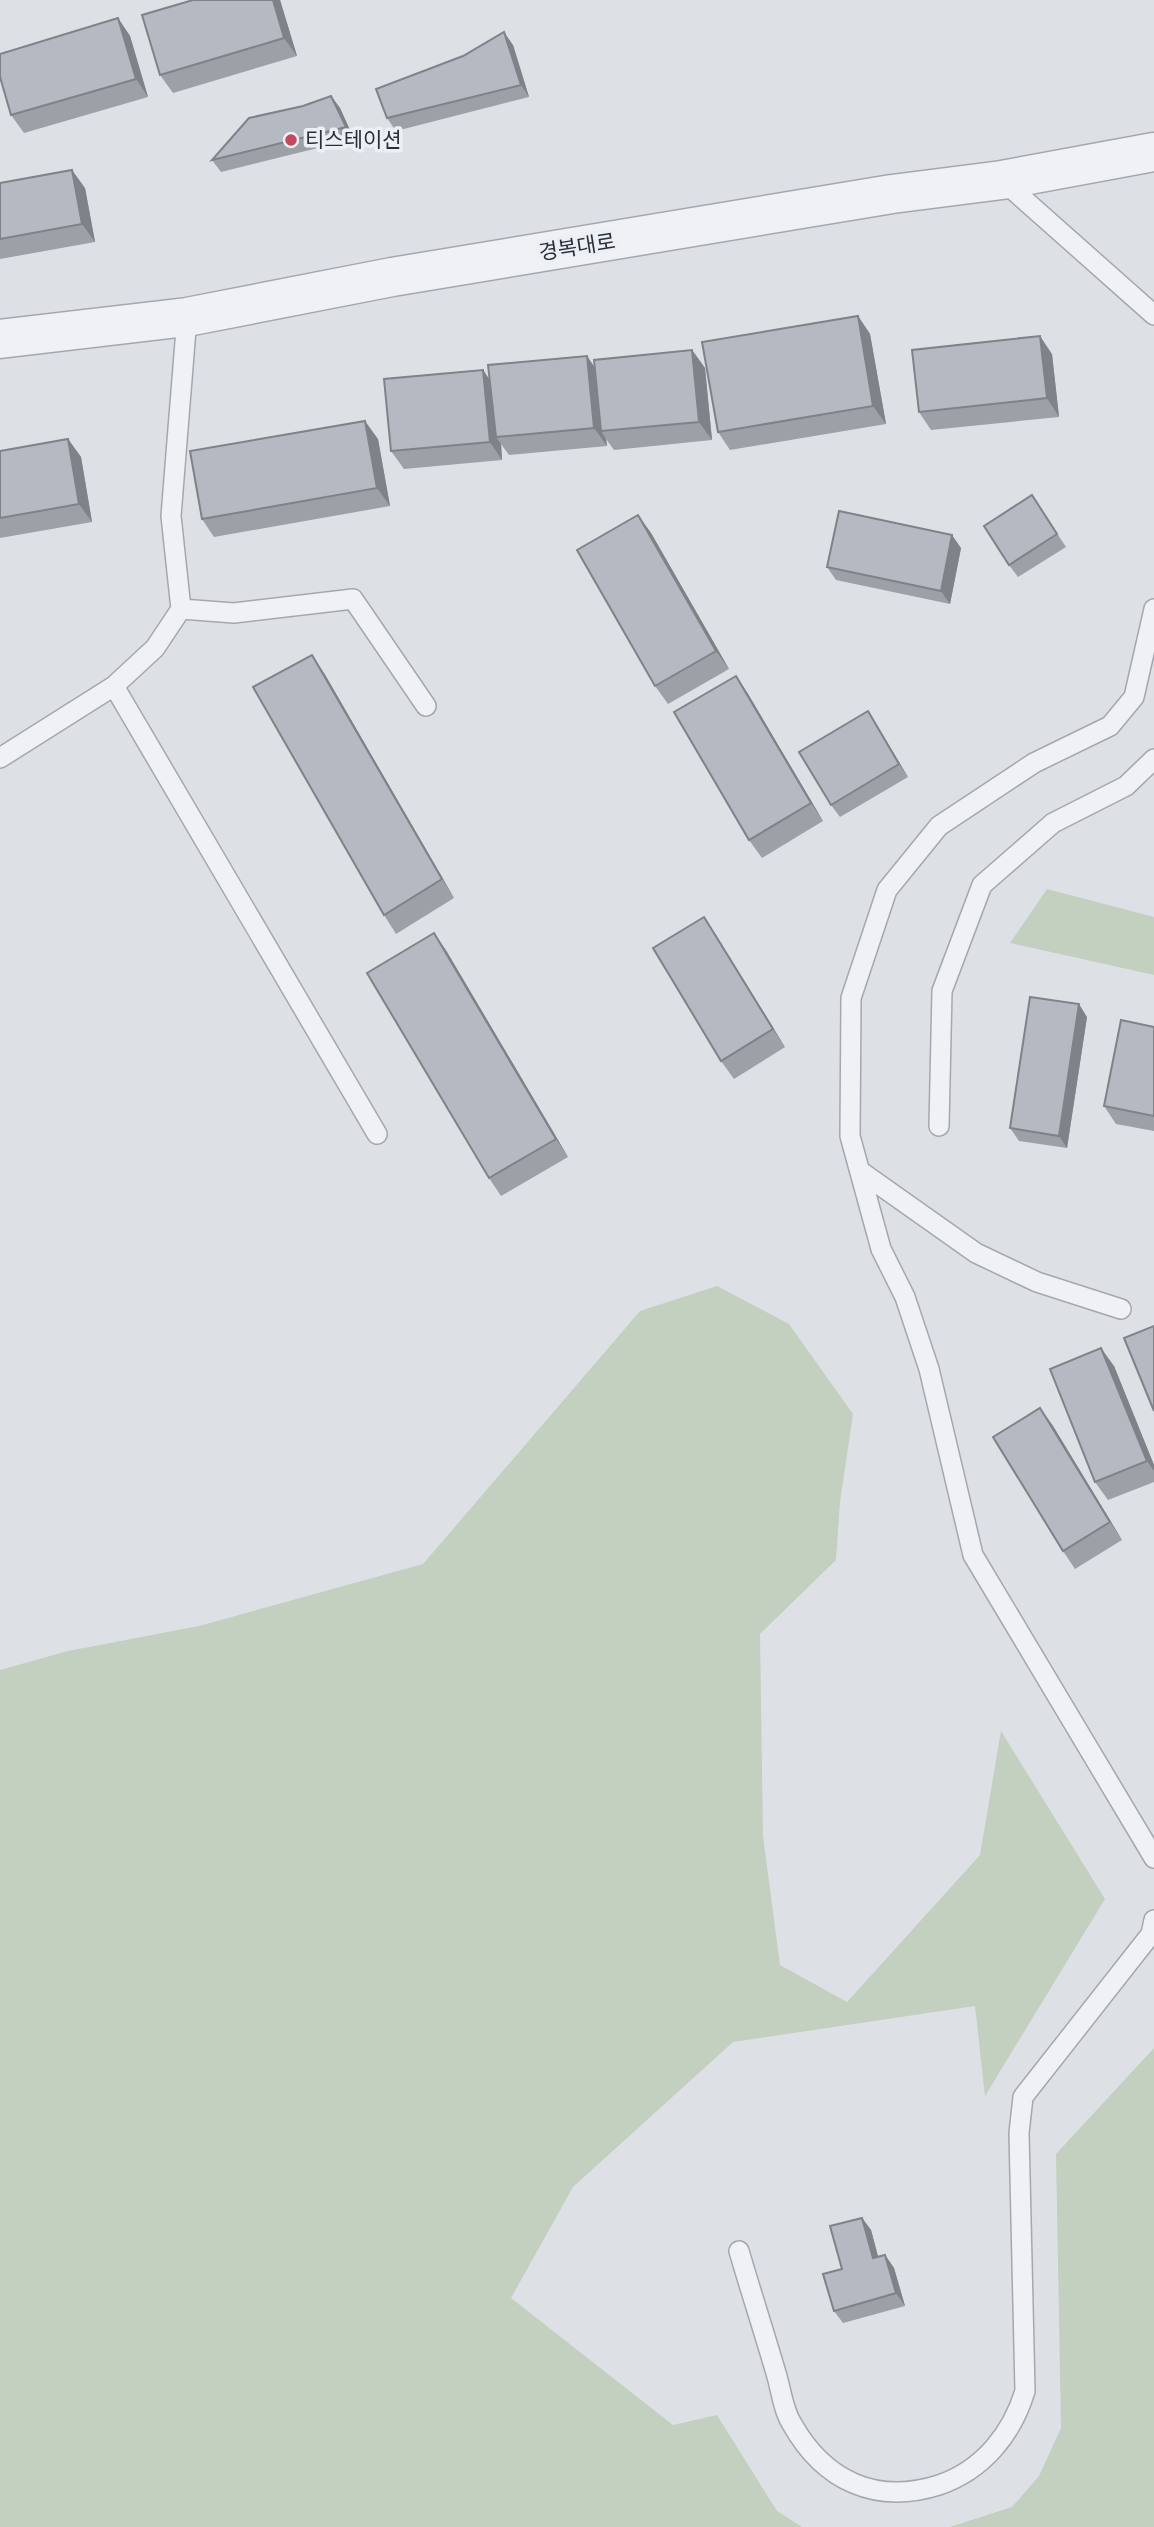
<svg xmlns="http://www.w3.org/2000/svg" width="1154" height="2527" font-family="'Titillium Web','Noto Sans KR',sans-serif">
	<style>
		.green { fill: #c3cfbf }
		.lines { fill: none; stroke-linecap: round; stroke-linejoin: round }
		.service-casing { stroke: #a3a8b0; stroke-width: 22 }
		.tertiary-casing { stroke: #a3a8b0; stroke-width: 41 }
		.service { stroke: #f0f1f5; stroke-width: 19 }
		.tertiary { stroke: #f0f1f5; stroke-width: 38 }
		.wall { fill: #9ca0a7 }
		.shaded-wall { fill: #7f8288 }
		.building { fill: #b5bac2; stroke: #7f8288; stroke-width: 2 }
		.poi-dot { fill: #c5485b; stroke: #ecf0f4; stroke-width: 2.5 }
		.labels { text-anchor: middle; stroke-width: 7; stroke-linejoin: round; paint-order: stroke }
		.poi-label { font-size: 21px; fill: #282f3c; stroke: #ecf0f4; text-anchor: start }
		.street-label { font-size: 21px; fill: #282f3c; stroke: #ecf0f4 }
	</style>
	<rect width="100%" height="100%" fill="#dde1e6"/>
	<path class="green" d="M 1047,889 L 1154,917 L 1154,975 L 1010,943 Z
		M 717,1286 L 789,1324 L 853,1414 L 840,1502 L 836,1560 L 760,1634 L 763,1836 L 780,1965 L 847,2002 L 980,1855 L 1001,1731 L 1105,1899 L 985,2096 L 975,2006 L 733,2042 L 573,2187 L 511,2298 L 673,2425 L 717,2415 L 777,2511 L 802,2527 L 0,2527 L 0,1670 L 68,1651 L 199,1626 L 423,1564 L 640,1311 Z
		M 1154,2048 L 1154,2527 L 950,2527 L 1012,2507 L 1039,2476 L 1061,2428 L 1056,2154 Z"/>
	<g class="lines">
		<defs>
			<path id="service" d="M 1002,180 L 1154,315
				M 181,609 L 234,613 L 353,599 L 426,706
				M 1154,609 L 1134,697 L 1110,726 L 1034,763 L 939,826 L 887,890 L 851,998 L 850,1136 L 881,1249 L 905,1297 L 929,1369 L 973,1555 L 1154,1858
				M 114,686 L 377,1134
				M 0,758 L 114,686 L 155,648 L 181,609 L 171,516 L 187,317
				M 939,1126 L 942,991 L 982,885 L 1053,823 L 1126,786 L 1154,759
				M 860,1171 L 976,1253 L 1037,1282 L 1121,1309
				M 739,2251 C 751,2292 764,2332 776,2373 C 781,2389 783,2410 792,2424 C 824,2481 876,2505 939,2485 C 983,2470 1012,2434 1025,2391 L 1019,2133 L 1023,2097 L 1151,1934 L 1154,1920"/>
			<path id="tertiary" d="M 0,339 L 187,317 L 392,277 L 892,194 L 1002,180 L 1154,152"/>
		</defs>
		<use href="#service" class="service-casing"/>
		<use href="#tertiary" class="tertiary-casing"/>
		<use href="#service" class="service"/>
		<use href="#tertiary" class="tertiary"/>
	</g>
	<path class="wall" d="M 280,0 L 297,56 L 173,93 L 160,75 Z
		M 118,18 L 130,36 L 148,97 L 24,133 L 11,115 Z
		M 513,45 L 529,97 L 396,131 L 387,118 Z
		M 331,96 L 340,108 L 354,139 L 221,172 L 212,160 L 303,106 Z
		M 0,183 L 85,188 L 95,242 L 0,259 Z
		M 858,316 L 870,334 L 886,424 L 730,450 L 718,432 Z
		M 692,350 L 705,368 L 712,440 L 614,450 L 606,439 L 607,446 L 509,455 L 501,444 L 502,460 L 404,469 L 391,451 L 483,370 L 490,380 L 587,356 L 595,368 Z
		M 1052,354 L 1059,417 L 931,430 L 919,412 Z
		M 68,439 L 81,457 L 92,522 L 0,538 L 0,451 Z
		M 378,439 L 390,506 L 214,537 L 202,519 Z
		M 1032,495 L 1066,547 L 1018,577 L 1009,565 Z
		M 638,515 L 651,533 L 729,669 L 668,704 L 655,686 Z
		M 961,548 L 950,604 L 836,580 L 827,567 Z
		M 324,673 L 454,898 L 396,934 L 384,915 Z
		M 736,676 L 748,694 L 823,821 L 762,858 L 749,840 Z
		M 876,724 L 908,777 L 840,817 L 831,805 Z
		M 434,933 L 447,952 L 568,1157 L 501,1196 L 489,1178 Z
		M 716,935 L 785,1047 L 734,1079 L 721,1061 Z
		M 1087,1017 L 1067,1148 L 1019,1141 L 1010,1128 Z
		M 1154,1027 L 1154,1131 L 1116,1124 L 1104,1106 Z
		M 1114,1366 L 1154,1465 L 1154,1482 L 1108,1500 L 1095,1482 Z
		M 1040,1408 L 1053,1426 L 1122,1540 L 1075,1569 L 1063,1551 Z
		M 862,2218 L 871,2230 L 878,2257 L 885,2255 L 894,2268 L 905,2306 L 843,2323 L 834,2311 Z"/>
	<path class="shaded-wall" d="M 273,0 L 280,0 L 297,56 L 284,38 Z
		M 118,18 L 130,36 L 148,97 L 136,79 Z
		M 504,32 L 513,45 L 529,97 L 521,85 Z
		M 331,96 L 340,108 L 354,139 L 346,127 Z
		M 72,170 L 85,188 L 95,242 L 82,224 Z
		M 858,316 L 870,334 L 886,424 L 873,406 Z
		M 1040,336 L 1052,354 L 1059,417 L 1047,398 Z
		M 692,350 L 705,368 L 712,440 L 699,422 Z
		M 587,356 L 599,374 L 601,431 L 606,439 L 607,446 L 594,428 Z
		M 483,370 L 495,388 L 496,437 L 501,444 L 502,460 L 490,442 Z
		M 365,421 L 378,439 L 390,506 L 377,488 Z
		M 68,439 L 81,457 L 92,522 L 79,504 Z
		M 638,515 L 651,533 L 729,669 L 716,651 Z
		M 952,535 L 961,548 L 950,604 L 941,591 Z
		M 312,655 L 324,673 L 454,898 L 442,879 Z
		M 736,676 L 748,694 L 823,821 L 811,803 Z
		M 868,711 L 876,724 L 908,777 L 899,764 Z
		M 704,917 L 716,935 L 785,1047 L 773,1029 Z
		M 434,933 L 447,952 L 568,1157 L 556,1139 Z
		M 1079,1004 L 1087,1017 L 1067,1148 L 1059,1136 Z
		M 1101,1348 L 1114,1366 L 1154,1465 L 1154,1471 L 1147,1461 Z
		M 1040,1408 L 1053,1426 L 1122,1540 L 1110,1522 Z
		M 862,2218 L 871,2230 L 882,2271 L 873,2258 Z
		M 885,2255 L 894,2268 L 905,2306 L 896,2293 Z"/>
	<path class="building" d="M 193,0 L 273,0 L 284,38 L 160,75 L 142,15 Z
		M 118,18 L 136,79 L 11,115 L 0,77 L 0,54 Z
		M 504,32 L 521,85 L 387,118 L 376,89 L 463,56 Z
		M 331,96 L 346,127 L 212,160 L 249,118 L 303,106 Z
		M 72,170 L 82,224 L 0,239 L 0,183 Z
		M 858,316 L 873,406 L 718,432 L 702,342 Z
		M 1040,336 L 1047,398 L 919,412 L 912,350 Z
		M 692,350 L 699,422 L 601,431 L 594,360 Z
		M 587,356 L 594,428 L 496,437 L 488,365 Z
		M 483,370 L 490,442 L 391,451 L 384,379 Z
		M 365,421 L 377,488 L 202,519 L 190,451 Z
		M 68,439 L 79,504 L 0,518 L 0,451 Z
		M 1032,495 L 1057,534 L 1009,565 L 984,526 Z
		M 839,511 L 952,535 L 941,591 L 827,567 Z
		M 638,515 L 716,651 L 655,686 L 577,550 Z
		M 312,655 L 442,879 L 384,915 L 253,687 Z
		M 736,676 L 811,803 L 749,840 L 674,712 Z
		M 868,711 L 899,764 L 831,805 L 799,752 Z
		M 704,917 L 773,1029 L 721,1061 L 653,948 Z
		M 434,933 L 556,1139 L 489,1178 L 367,973 Z
		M 1030,997 L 1079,1004 L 1059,1136 L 1010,1128 Z
		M 1121,1020 L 1154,1027 L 1154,1116 L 1104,1106 Z
		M 1154,1326 L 1154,1411 L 1124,1338 Z
		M 1101,1348 L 1147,1461 L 1095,1482 L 1050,1369 Z
		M 1040,1408 L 1110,1522 L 1063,1551 L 993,1437 Z
		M 862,2218 L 873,2258 L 885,2255 L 896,2293 L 834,2311 L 823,2274 L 842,2269 L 830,2226 Z"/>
	<circle class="poi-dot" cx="291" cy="140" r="7"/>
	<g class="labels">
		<g class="poi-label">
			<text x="305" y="147">티스테이션</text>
		</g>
		<g class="street-label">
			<text transform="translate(577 247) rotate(-9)" y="7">경복대로</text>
		</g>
	</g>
</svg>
